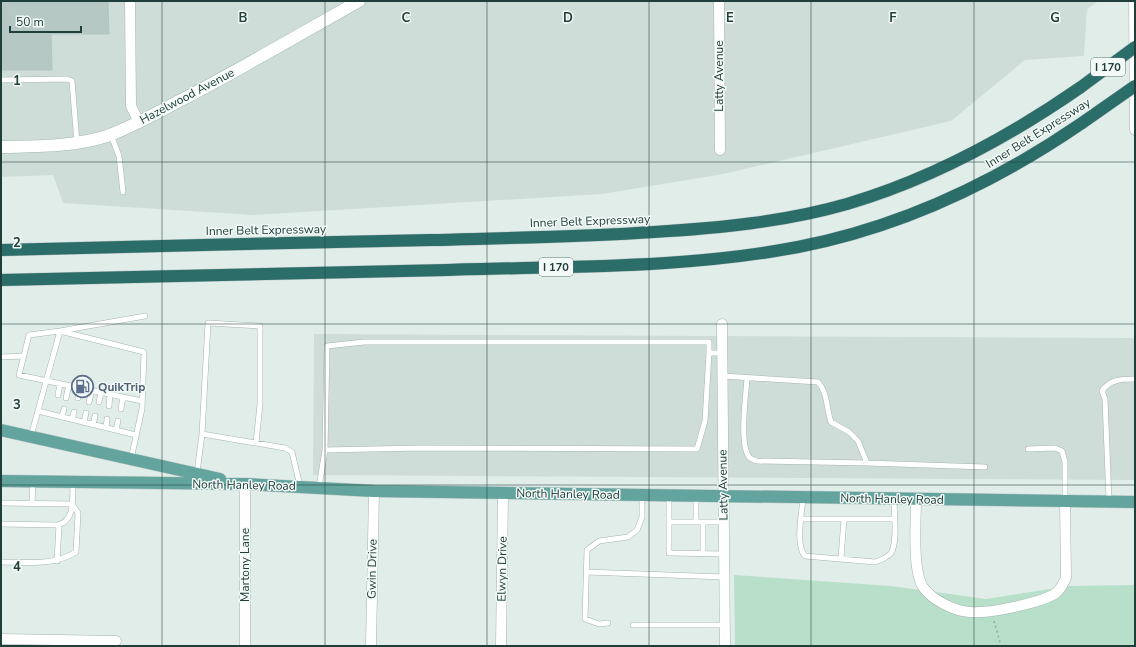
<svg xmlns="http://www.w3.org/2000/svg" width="1136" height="647" font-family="'Nunito Sans',sans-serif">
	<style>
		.built { fill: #cfddd8 }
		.green { fill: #b8dfc9 }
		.building { fill: #b6c8c3; stroke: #b3c7c2 }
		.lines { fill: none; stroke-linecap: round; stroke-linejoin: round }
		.lane-casing { stroke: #a3b5b1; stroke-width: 6 }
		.street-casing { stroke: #a3b5b1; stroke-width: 11 }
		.secondary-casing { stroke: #9fb9b4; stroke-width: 13 }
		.primary-casing { stroke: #c1c9c8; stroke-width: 13 }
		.highway-casing { stroke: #c1c9c8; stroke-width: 13 }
		.path { stroke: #7fb2aa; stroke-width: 1.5; stroke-dasharray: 2 3; stroke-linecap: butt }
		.lane { stroke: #fff; stroke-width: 5 }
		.street { stroke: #fff; stroke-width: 10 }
		.secondary { stroke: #fff; stroke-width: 12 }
		.primary { stroke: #63a59e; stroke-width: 12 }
		.highway { stroke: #2a6d69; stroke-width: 12 }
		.highway-bridge-casing { stroke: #c1c9c8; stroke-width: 13; stroke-linecap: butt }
		.highway-bridge { stroke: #2a6d69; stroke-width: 12 }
		.grid { fill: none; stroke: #203f3b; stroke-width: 1; stroke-opacity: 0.55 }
		.labels { text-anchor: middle; stroke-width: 3; stroke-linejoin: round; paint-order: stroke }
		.shield { fill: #f2f9f6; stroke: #5f7773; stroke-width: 1 }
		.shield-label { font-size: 11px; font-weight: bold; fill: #203f3b }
		.street-label { font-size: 12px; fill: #203f3b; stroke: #f2f9f6 }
		.service-label { font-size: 12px; font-weight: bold; fill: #4e5e75; stroke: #f2f9f6; text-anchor: start }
		.grid-label { font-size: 13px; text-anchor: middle; font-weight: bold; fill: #203f3b; stroke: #f2f9f6; stroke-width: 3; stroke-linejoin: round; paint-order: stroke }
	</style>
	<rect width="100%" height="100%" fill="#e1ede9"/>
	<path class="built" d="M 1,1 L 1099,1 L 1087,9 L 1084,56 L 1025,60 L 951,121 L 723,174 L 602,194 L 253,215 L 63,203 L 53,175 L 1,177 Z
		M 314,334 L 1135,338 L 1135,480 L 313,475 Z"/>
	<path class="green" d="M 734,575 L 891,586 L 986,599 L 1070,586 L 1135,585 L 1135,646 L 735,646 Z"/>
	<path class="building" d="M 1,1 L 108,1 L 109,34 L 51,34 L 52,70 L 1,70 Z"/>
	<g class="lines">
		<defs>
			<path id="lane" d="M 1,80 L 67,79 L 72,81 L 77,143
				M 111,135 L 119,156 L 123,192
				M 1,357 L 24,356
				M 722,376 L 818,382 C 828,393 826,408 831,422 L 849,432 L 858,441 L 867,463 L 985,467
				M 747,378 C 746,395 739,443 749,457 C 751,459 754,460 757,461 L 867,463
				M 58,395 L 60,384
				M 66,398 L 69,385
				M 78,398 L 80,388
				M 89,402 L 92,390
				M 99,402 L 101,392
				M 109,406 L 110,394
				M 121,409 L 123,397
				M 38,411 L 136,435
				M 62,417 L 64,409
				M 72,419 L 74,412
				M 84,422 L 86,413
				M 93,425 L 95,416
				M 106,428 L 107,419
				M 116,430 L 118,421
				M 202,434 L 208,323 L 260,326 L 260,404 L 256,443
				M 31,436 L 60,331 L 29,335 L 19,375 C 60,384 101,392 142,401
				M 1028,449 L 1055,448 L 1062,451 L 1065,462 L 1065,500
				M 325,450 L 327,346 L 364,342 L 709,342 L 709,353
				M 131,459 L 142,409 L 144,352 L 60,331 L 145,316
				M 197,473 L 202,434 L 285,448 L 292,452 L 300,486
				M 319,487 L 325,450 L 420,448 L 697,449 L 705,421 L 709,353 L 722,353
				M 669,496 L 669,553 L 724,554
				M 696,497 L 696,522
				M 803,498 C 802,512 795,546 805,556 L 875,562 C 881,560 887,558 891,553 C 898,543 894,512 894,499
				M 1109,501 L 1105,399 L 1102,391 C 1110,379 1122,379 1135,379
				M 1,503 L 72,504 L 78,513 L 76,552 C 53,566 27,562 1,562
				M 32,503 L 33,482
				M 801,519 L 894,519
				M 669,522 L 723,522
				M 703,522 L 703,553
				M 1,524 L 58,525 C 76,520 72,498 73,482
				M 841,558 L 844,519
				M 57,561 L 59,525
				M 586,572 L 724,577
				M 608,623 L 599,624 L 585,619 L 587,550 L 599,541 L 628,537 L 637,530 L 642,517 L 642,495
				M 633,625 L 725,625"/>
			<path id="street" d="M 130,1 L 131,106 L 139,122
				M 719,1 L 720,150
				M 1134,1 L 1135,130
				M 722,324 L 725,646
				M 245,484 L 245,646
				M 916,499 C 916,520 912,570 923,587 C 932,600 954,611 970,612 C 988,614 1041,603 1056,593 C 1061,589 1063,584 1066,578 L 1065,501
				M 1,639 L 116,641
				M 371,646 L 374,491
				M 501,646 L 503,493"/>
			<path id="secondary" d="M 1,147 C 36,146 73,147 107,136 C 132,127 157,113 181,100 C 241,69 300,34 359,1"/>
			<path id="primary" d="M 1,430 L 220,479
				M 1,481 L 245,484 L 374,491 L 1135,502"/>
			<path id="highway" d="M 1,250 C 144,246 288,243 431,240 C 506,238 580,237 654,232 C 719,228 784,222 847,204 C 932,179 1009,137 1081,87
				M 1,280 C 150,277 299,274 447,270 C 564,266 683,269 798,247 C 901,227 996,182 1082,123"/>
		</defs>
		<use href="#lane" class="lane-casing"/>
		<use href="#street" class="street-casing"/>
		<use href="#secondary" class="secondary-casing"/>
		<use href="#primary" class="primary-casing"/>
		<use href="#highway" class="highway-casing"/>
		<path class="path" d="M 994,621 L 1001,646"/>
		<use href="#lane" class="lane"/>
		<use href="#street" class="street"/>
		<use href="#secondary" class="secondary"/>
		<use href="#primary" class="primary"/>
		<use href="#highway" class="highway"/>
		<defs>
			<path id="highway-bridge" d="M 1081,87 L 1135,47
				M 1082,123 L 1135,86"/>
		</defs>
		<use href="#highway-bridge" class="highway-bridge-casing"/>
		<use href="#highway-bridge" class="highway-bridge"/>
	</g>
	<path class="grid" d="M 162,1 L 162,646M 325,1 L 325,646M 487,1 L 487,646M 649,1 L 649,646M 811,1 L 811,646M 974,1 L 974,646M 1,162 L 1135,162M 1,324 L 1135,324M 1,485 L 1135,485"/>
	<defs>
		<symbol id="fuel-ring" viewBox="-11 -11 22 22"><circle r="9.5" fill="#f2f9f6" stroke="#5c6f8a" stroke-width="1.5"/><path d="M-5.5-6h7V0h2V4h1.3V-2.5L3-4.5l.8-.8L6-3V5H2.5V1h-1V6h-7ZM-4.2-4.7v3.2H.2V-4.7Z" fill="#5c6f8a"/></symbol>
	</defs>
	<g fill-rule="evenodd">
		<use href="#fuel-ring" x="70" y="374" width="25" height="25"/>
	</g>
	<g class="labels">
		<g class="shield">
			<rect x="1091" y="58" width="34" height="18" rx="3"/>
			<rect x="539" y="258" width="34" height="18" rx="3"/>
		</g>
		<g class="shield-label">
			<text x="1108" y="71">I 170</text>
			<text x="556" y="271">I 170</text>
		</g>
		<g class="street-label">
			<text transform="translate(719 76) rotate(-90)" y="4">Latty Avenue</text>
			<text transform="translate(187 96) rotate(-28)" y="4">Hazelwood Avenue</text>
			<text transform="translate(1038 133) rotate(-32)" y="4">Inner Belt Expressway</text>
			<text transform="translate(590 221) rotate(-2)" y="4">Inner Belt Expressway</text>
			<text transform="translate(266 230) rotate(-1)" y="4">Inner Belt Expressway</text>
			<text transform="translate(244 485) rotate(1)" y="4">North Hanley Road</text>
			<text transform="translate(723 485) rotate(-91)" y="4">Latty Avenue</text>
			<text transform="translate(568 494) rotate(1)" y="4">North Hanley Road</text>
			<text transform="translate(892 499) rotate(1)" y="4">North Hanley Road</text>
			<text transform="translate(245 565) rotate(-90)" y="4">Martony Lane</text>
			<text transform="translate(372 569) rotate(-89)" y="4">Gwin Drive</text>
			<text transform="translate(502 569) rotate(-89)" y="4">Elwyn Drive</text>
		</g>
		<g class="service-label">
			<text x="98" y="391">QuikTrip</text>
		</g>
	</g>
	<g class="grid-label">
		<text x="243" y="22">B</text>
		<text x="406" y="22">C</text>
		<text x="568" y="22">D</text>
		<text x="730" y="22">E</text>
		<text x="893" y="22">F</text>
		<text x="1055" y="22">G</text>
		<text x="17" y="85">1</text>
		<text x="17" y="247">2</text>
		<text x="17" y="409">3</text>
		<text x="17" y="571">4</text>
	</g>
	<rect width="1136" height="647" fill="none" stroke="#203f3b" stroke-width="4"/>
	<path d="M10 26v6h71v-6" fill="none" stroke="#203f3b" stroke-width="2"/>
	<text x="16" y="26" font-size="12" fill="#203f3b" stroke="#f2f9f6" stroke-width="3" paint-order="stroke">50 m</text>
</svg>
